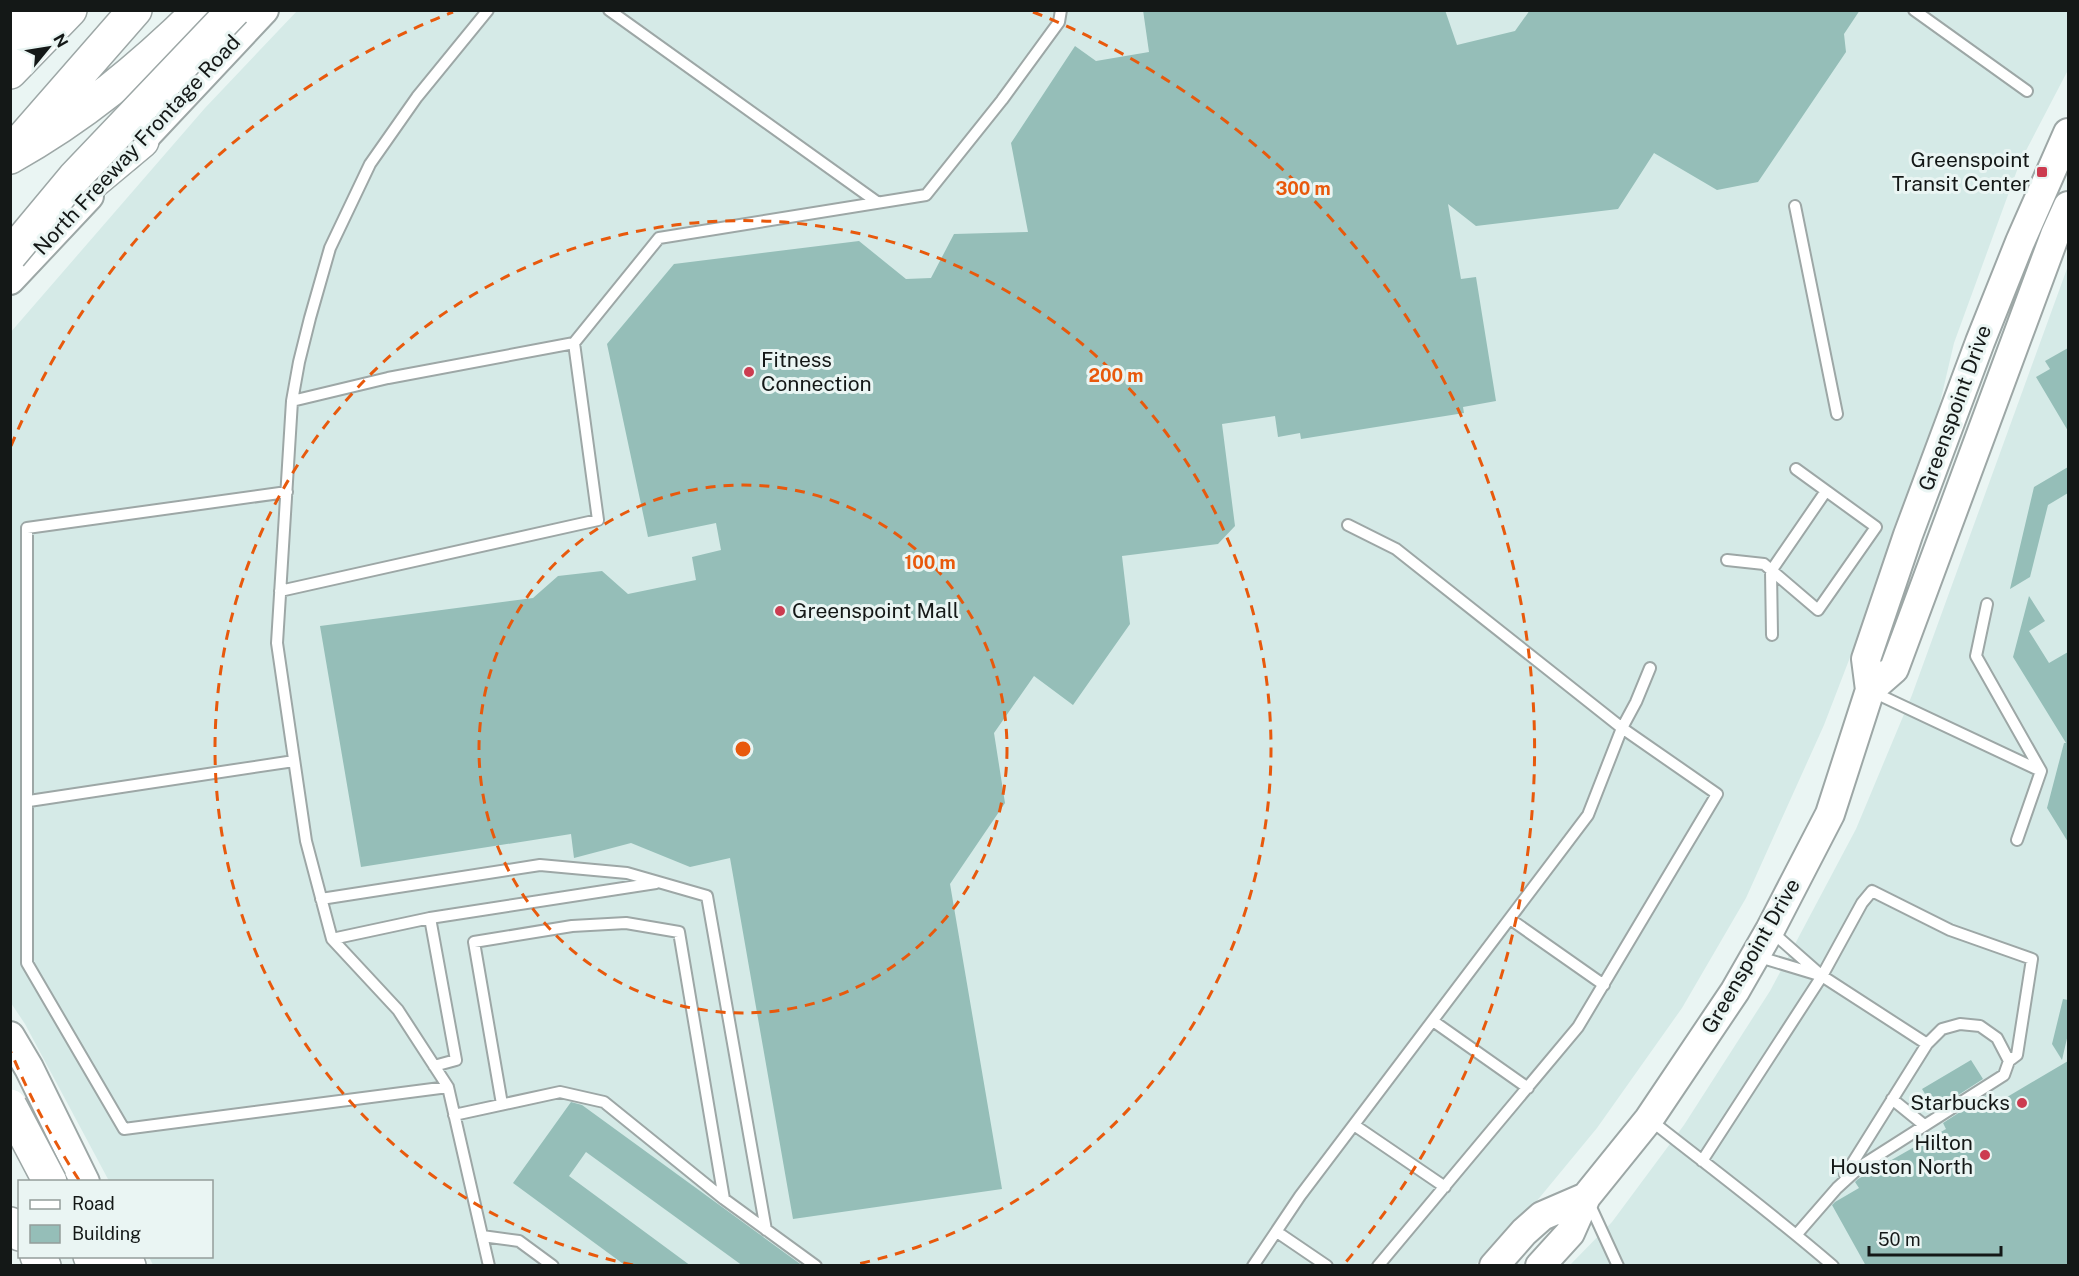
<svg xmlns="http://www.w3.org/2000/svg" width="2079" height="1276" font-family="'Public Sans',sans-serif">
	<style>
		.built { fill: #d5eae7 }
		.building { fill: #95beb8 }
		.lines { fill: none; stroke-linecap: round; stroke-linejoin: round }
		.lane-casing { stroke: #9da7a6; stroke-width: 14 }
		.secondary-casing { stroke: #9da7a6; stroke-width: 32 }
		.highway-casing { stroke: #9da7a6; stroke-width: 36 }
		.lane { stroke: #fff; stroke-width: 10 }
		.secondary { stroke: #fff; stroke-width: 28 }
		.highway { stroke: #fff; stroke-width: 33 }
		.highway-bridge-casing { stroke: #9da7a6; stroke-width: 36; stroke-linecap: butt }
		.highway-bridge { stroke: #fff; stroke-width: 33 }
		.ring { fill: none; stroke: #e8590c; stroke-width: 3; stroke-dasharray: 10 8 }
		.poi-dot { fill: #cc3c50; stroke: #eaf5f3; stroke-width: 2 }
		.labels { text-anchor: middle; stroke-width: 6; stroke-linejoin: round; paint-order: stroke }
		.street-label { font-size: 21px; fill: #141817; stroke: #eaf5f3 }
		.poi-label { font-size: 21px; fill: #141817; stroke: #eaf5f3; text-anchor: end }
		.centre { fill: #e8590c; stroke: #eaf5f3; stroke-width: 3 }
		.ring-label { font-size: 18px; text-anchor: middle; font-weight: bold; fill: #e8590c; stroke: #eaf5f3; stroke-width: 6; stroke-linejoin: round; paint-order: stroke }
	</style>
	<rect width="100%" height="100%" fill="#eaf5f3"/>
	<path class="built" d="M 297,11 L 2068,11 L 2068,70 L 2020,162 L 1954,343 L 1939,407 L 1854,647 L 1824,725 L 1746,898 L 1682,1008 L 1597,1128 L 1512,1231 L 1475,1265 L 153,1265 L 149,1257 L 212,1256 L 212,1182 L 109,1181 L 25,1024 L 11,1003 L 10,333 L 205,108 Z
		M 2068,266 L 2068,1265 L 1569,1266 L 1612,1222 L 1684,1125 L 1770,991 L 1856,829 L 1912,695 Z"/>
	<path class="building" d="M 1143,10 L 1445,10 L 1457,45 L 1515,31 L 1530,10 L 1860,10 L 1844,34 L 1846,52 L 1758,182 L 1717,190 L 1654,153 L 1618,209 L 1476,226 L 1448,204 L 1461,279 L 1476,277 L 1496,401 L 1463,407 L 1464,413 L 1301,439 L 1300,433 L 1278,437 L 1275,416 L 1222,424 L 1235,526 L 1218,544 L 1122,556 L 1130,624 L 1073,705 L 1034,676 L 994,733 L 1005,803 L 950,884 L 1002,1189 L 793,1219 L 730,858 L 690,867 L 631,843 L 574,858 L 571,834 L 361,867 L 320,626 L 533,598 L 558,576 L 602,571 L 628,594 L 696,580 L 692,557 L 721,550 L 716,523 L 648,537 L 607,344 L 674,264 L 859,241 L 906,279 L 931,278 L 954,234 L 1028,232 L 1011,143 L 1075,46 L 1096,61 L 1149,52 Z
		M 2068,348 L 2068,431 L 2036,377 L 2050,369 L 2045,361 Z
		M 2068,467 L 2068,493 L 2048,505 L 2030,577 L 2010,589 L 2034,487 Z
		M 2029,596 L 2045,621 L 2029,631 L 2049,663 L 2068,652 L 2068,842 L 2047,808 L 2064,743 L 2066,743 L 2013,657 Z
		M 2063,999 L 2068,1000 L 2068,1034 L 2062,1060 L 2052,1044 Z
		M 1971,1060 L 1983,1079 L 1935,1110 L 1922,1089 Z
		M 2068,1061 L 2068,1266 L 1866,1266 L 1832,1205 L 1835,1202 L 1859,1188 L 1855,1182 L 1858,1179 L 1946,1129 L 1943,1123 L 1991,1092 L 1997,1103 Z
		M 571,1102 L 582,1105 L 803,1266 L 743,1266 L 586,1152 L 569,1176 L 691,1266 L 626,1266 L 513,1183 Z"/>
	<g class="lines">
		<defs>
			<path id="lane" d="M 488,10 L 417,97 L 370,164 L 330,248 L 310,318 L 299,362 L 292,401 L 277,643 L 306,841 L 332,939 L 398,1010 L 448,1087 L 489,1266
				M 609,10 L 877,202
				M 1914,10 L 2027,91
				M 1795,206 L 1837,414
				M 292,401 L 388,378 L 574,343
				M 287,492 L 27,528 L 27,963 L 124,1129 L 448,1087
				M 1348,525 L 1396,549 L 1622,728 L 1717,794 L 1578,1027 L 1378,1266
				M 1727,560 L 1764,564 L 1818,610 L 1876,527 L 1796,469
				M 280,591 L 598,520 L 574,343 L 659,238 L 926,195 L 1002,100 L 1059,22 L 1061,10
				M 1987,604 L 1976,656 L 2041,771 L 2017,840
				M 1772,635 L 1771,571 L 1826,491
				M 1873,692 L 2041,771
				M 29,801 L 294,761
				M 321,899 L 540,865 L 627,873 L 707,896 L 766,1230
				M 1510,919 L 1604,985
				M 1772,932 L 1822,976 L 1927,1044
				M 332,939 L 430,918
				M 1756,956 L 1819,975
				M 1433,1021 L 1528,1088
				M 434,1066 L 456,1060 L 430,918 L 656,883
				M 1892,1099 L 1924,1125
				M 502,1104 L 474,942 L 572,926 L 626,923 L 679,932 L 724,1199
				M 454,1115 L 560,1092 L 604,1102 L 724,1199 L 816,1266
				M 1649,1119 C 1711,1168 1773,1214 1833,1266
				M 1354,1125 L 1445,1187
				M 1702,1161 L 1822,976 L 1862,903 L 1872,891 L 1950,930 L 2032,959 L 2017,1055 L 2009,1061 L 2004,1075 L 1861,1166 L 1837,1188 L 1797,1234
				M 1845,1175 L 1927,1044 L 1942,1029 L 1960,1024 L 1980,1026 L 1997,1038 L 2009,1061
				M 1589,1203 L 1618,1266
				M 1277,1232 L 1327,1266
				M 482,1236 L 519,1241 L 553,1266
				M 1253,1266 L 1300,1196 L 1588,815 L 1622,728 L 1636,702 L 1650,668"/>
			<path id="secondary" d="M 127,156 L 264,10
				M 10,280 L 89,196
				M 1870,690 L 1894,669 L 2055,235 L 2068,206
				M 10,1036 L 29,1068 L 85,1182
				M 1494,1266 L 1524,1232 L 1542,1216 L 1586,1197
				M 1540,1266 L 1570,1233 L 1586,1197 L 1649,1119 L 1735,991 L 1770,930 L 1830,814 L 1870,690 L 1866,659 L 1908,535 L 1980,342 L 2020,242 L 2068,133"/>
			<path id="highway" d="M 10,34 L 34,10
				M 10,72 L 70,10
				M 24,137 L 135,10
				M 10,157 C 82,117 142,67 200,10
				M 63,207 L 142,141
				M 10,1224 L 20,1234
				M 37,1256 L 44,1266
				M 90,1256 L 95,1266
				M 122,1256 L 129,1266"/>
		</defs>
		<use href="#lane" class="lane-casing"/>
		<use href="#secondary" class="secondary-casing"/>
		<use href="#highway" class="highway-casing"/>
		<use href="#lane" class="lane"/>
		<use href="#secondary" class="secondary"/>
		<use href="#highway" class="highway"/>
		<defs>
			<path id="highway-bridge" d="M 10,255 L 74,178 L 234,10
				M 10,1106 L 50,1182"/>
		</defs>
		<use href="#highway-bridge" class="highway-bridge-casing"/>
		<use href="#highway-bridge" class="highway-bridge"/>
	</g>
	<g class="ring">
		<circle cx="743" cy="749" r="264"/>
		<path d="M633 1265A528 528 0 1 1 853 1265"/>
		<path d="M79 1180A792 792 0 0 1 11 1052M11 446A792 792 0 0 1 453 12M1033 12A792 792 0 0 1 1345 1263"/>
	</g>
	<g class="poi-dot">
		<rect x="2036" y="166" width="12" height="12" rx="3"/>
		<circle cx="749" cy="372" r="6"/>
		<circle cx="780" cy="611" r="6"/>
		<circle cx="2022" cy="1103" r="6"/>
		<circle cx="1985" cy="1155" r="6"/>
	</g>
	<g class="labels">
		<g class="street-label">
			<text transform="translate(137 145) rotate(-47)" y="7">North Freeway Frontage Road</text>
			<text transform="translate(1955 408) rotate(-70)" y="7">Greenspoint Drive</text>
			<text transform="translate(1751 956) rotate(-60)" y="7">Greenspoint Drive</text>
		</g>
		<g class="poi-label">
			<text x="2030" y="167">Greenspoint<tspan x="2030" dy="24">Transit Center</tspan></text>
			<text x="761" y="367" text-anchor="start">Fitness<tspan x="761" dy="24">Connection</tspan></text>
			<text x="792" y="618" text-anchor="start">Greenspoint Mall</text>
			<text x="2010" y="1110">Starbucks</text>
			<text x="1973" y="1150">Hilton<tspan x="1973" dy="24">Houston North</tspan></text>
		</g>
	</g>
	<circle cx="743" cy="749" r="9" class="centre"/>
	<g class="ring-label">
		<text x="1303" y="195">300 m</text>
		<text x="1116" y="382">200 m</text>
		<text x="930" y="569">100 m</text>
	</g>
	<rect width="2079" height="1276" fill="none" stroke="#141817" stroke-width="24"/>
	<rect x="18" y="1180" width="195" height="78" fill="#eaf5f3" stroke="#949d9b" stroke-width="1.5"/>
	<rect x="30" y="1200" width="30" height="9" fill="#ffffff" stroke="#949d9b" stroke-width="1.5"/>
	<text x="72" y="1210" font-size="18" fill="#141817">Road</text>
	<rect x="30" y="1225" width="30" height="18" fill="#95beb8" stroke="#949d9b" stroke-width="1.5"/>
	<text x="72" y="1240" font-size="18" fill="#141817">Building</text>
	<g transform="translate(48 48) rotate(60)" stroke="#eaf5f3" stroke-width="4.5" paint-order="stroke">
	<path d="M0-4.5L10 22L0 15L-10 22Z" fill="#141817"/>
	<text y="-9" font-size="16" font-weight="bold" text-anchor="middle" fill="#141817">N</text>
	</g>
	<path d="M1869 1246v9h132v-9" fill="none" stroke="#141817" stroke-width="3"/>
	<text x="1878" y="1246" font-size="18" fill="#141817" stroke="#eaf5f3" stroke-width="4.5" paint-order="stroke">50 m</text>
</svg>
